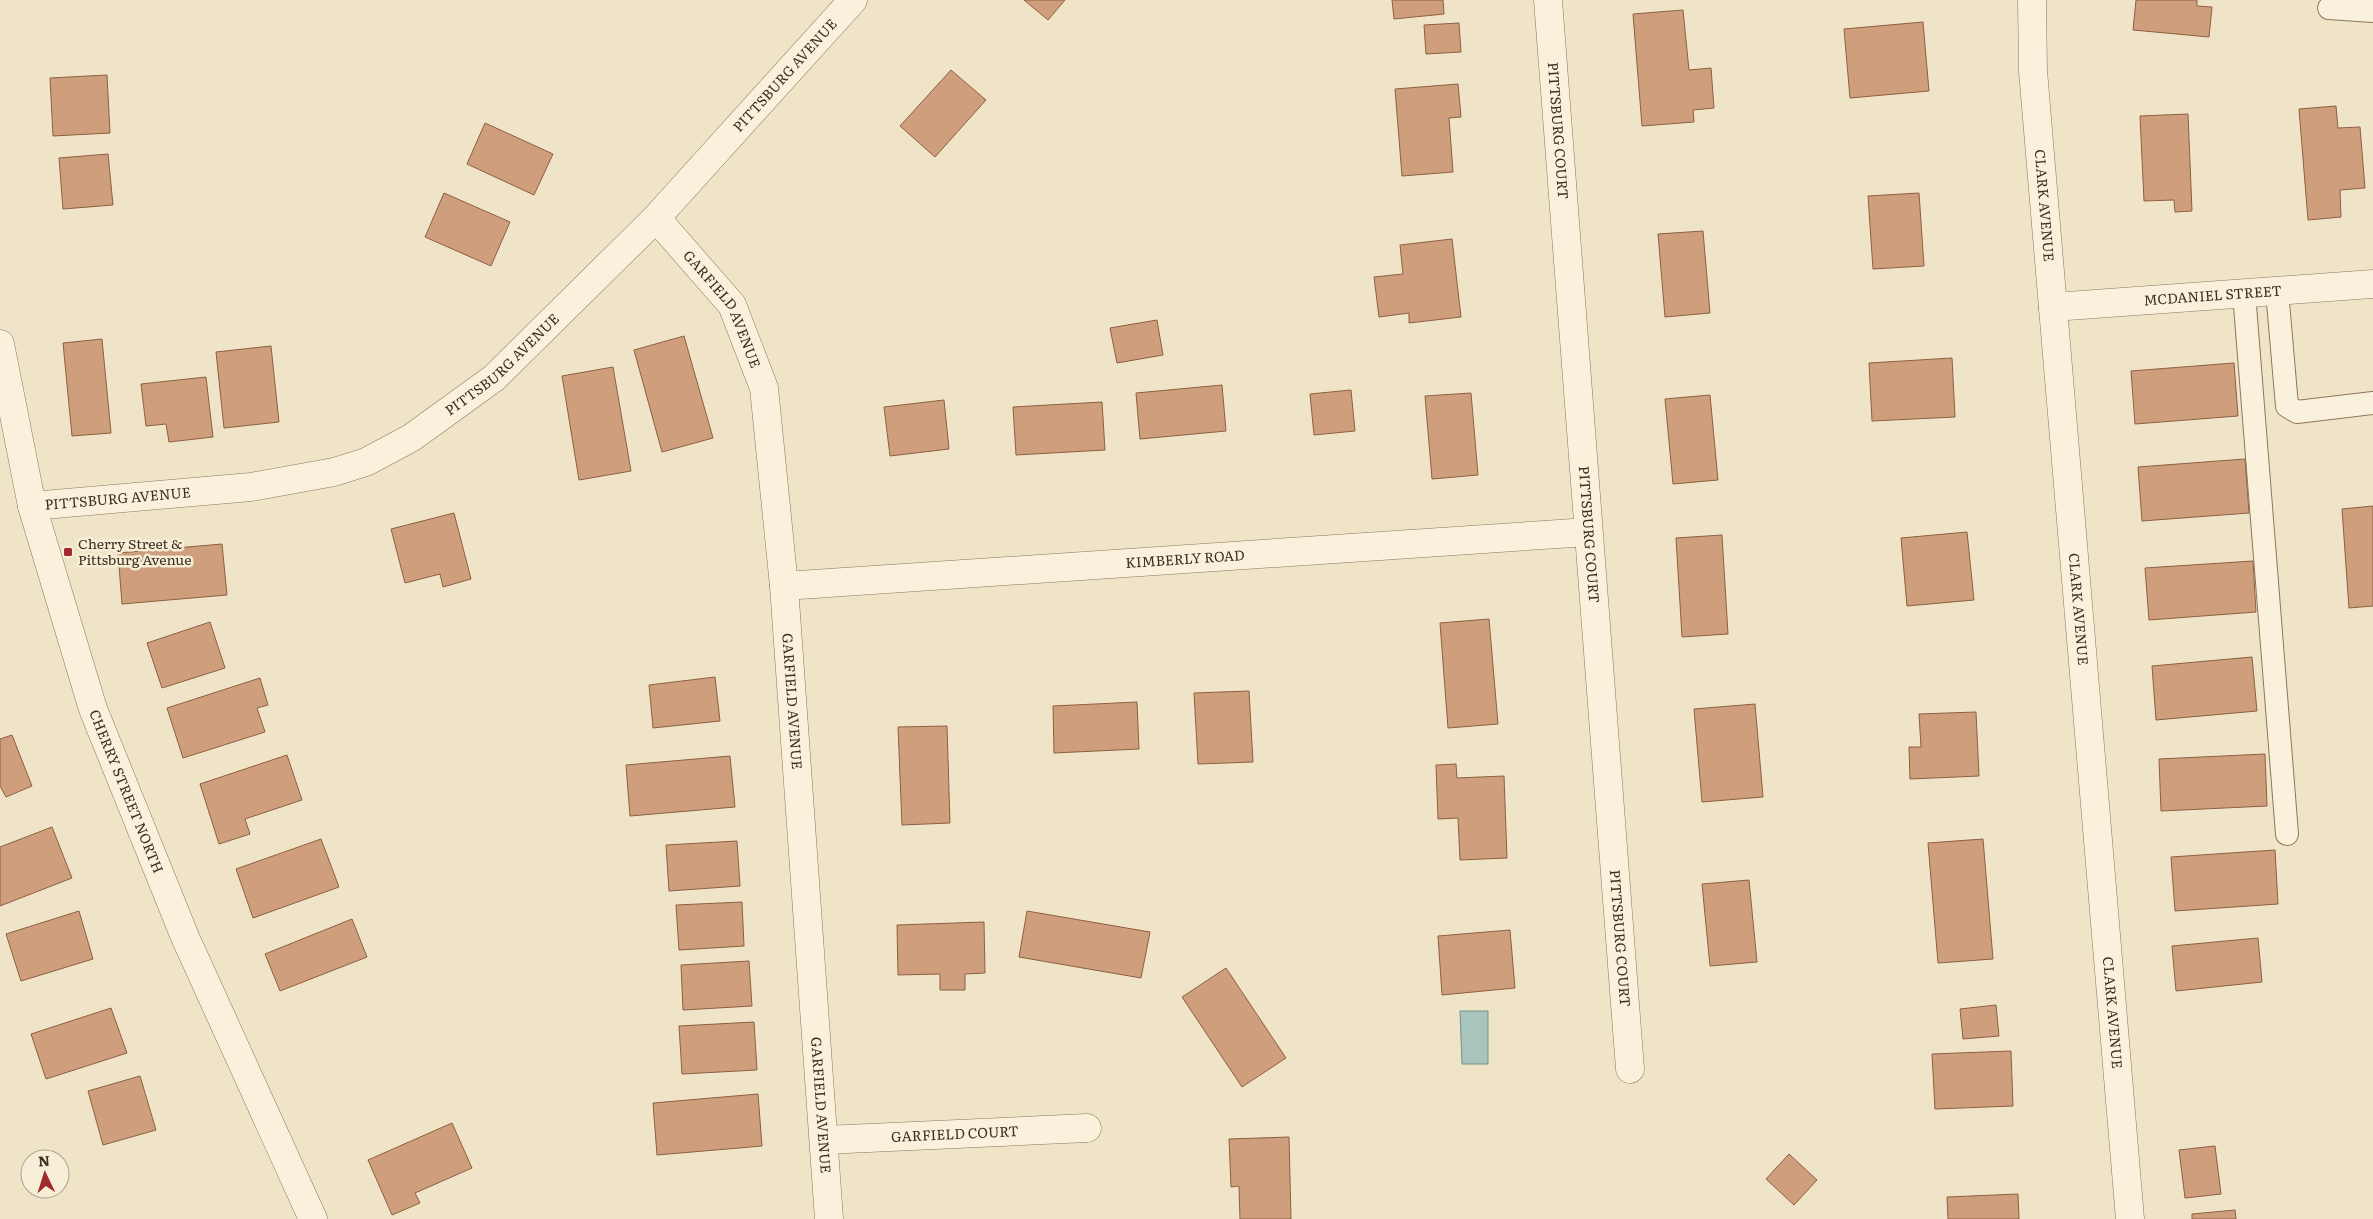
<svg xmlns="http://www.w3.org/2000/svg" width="2373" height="1219" font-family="Literata,serif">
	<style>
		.water { fill: #a9c4bc; stroke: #6f938a }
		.building { fill: #cf9f7d; stroke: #8d5f41 }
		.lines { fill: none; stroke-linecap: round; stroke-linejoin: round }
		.service-casing { stroke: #8d765c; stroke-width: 24 }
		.minor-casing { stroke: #8d765c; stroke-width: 29 }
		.service { stroke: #faf1dc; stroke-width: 22 }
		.minor { stroke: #faf1dc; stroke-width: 28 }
		.poi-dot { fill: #9e2a2b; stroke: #f7eed8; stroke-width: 2 }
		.labels { text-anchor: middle; stroke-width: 5; stroke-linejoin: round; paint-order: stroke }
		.street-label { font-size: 14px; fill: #3d2e20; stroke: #f7eed8 }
		.poi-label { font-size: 14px; fill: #3d2e20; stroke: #f7eed8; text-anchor: start }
	</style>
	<rect width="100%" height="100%" fill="#f0e4c8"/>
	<path class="water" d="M 1460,1011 L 1488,1011 L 1488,1064 L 1462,1064 Z"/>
	<path class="building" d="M 1024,0 L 1065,0 L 1048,20 Z
		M 1392,0 L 1443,0 L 1444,14 L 1394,19 Z
		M 2136,0 L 2197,0 L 2197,6 L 2212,7 L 2209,37 L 2133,30 Z
		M 1683,10 L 1689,70 L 1711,68 L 1714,108 L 1693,110 L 1694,122 L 1642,126 L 1633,14 Z
		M 1923,22 L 1929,91 L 1850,98 L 1844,29 Z
		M 1459,23 L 1461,52 L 1426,54 L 1424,25 Z
		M 951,70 L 986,100 L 935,157 L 900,126 Z
		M 107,75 L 110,133 L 53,136 L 50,78 Z
		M 1458,84 L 1461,117 L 1449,118 L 1453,172 L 1402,176 L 1395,89 Z
		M 2336,106 L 2338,128 L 2360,127 L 2365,188 L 2340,190 L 2341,217 L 2308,220 L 2299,109 Z
		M 2188,114 L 2192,211 L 2175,212 L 2174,200 L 2144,201 L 2140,116 Z
		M 485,123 L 553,154 L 534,195 L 467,164 Z
		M 108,154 L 113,205 L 63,209 L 59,158 Z
		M 444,193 L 510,222 L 491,266 L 425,237 Z
		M 1919,193 L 1924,266 L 1873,269 L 1868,196 Z
		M 1703,231 L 1710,313 L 1665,317 L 1658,234 Z
		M 1452,239 L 1461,317 L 1409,323 L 1409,313 L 1379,317 L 1374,277 L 1403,274 L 1400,245 Z
		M 1157,320 L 1163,355 L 1117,363 L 1110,328 Z
		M 684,336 L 713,438 L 662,452 L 634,350 Z
		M 102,339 L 111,433 L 72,436 L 63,343 Z
		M 271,346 L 279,422 L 224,428 L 216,352 Z
		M 1952,358 L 1955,417 L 1872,421 L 1869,363 Z
		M 2234,363 L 2238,416 L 2135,424 L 2131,371 Z
		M 613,367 L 631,471 L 579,480 L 562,376 Z
		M 206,377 L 213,437 L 169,442 L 166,424 L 146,426 L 141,384 Z
		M 1222,385 L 1226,431 L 1140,439 L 1136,393 Z
		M 1351,390 L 1355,431 L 1314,435 L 1310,394 Z
		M 1471,393 L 1478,475 L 1432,479 L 1425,396 Z
		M 1710,395 L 1718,480 L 1673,484 L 1665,399 Z
		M 944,400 L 949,449 L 890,456 L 884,407 Z
		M 1102,402 L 1105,450 L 1016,455 L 1013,407 Z
		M 2245,459 L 2249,513 L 2142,521 L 2138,467 Z
		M 2373,506 L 2373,606 L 2349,608 L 2342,509 Z
		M 454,513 L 471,579 L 443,587 L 440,574 L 405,583 L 391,529 Z
		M 1967,532 L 1974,600 L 1907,606 L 1901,538 Z
		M 1722,535 L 1728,634 L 1682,637 L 1676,538 Z
		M 222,544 L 227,595 L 122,604 L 118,553 Z
		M 2253,561 L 2256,612 L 2149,620 L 2145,568 Z
		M 1489,619 L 1498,724 L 1448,728 L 1440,623 Z
		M 210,622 L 225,668 L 162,688 L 147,643 Z
		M 2252,657 L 2257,711 L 2156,720 L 2152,666 Z
		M 715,677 L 720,721 L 653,728 L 649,685 Z
		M 260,678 L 268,705 L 257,708 L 265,732 L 183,758 L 167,708 Z
		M 1249,691 L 1253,762 L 1198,764 L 1194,693 Z
		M 1137,702 L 1139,749 L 1054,753 L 1053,706 Z
		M 1755,704 L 1763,797 L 1702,802 L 1694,709 Z
		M 1976,712 L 1979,776 L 1910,779 L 1909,747 L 1921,747 L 1919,714 Z
		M 947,726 L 950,823 L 902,825 L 898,727 Z
		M 12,735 L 32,786 L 6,797 L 0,786 L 0,739 Z
		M 2265,754 L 2267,806 L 2161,811 L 2159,759 Z
		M 287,755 L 302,800 L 245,819 L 250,834 L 219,844 L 200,784 Z
		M 730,756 L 735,807 L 630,816 L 626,765 Z
		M 1456,764 L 1457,778 L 1504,776 L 1507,858 L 1460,860 L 1458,818 L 1438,819 L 1436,765 Z
		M 52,827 L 72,878 L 0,906 L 0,847 Z
		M 321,839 L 339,887 L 253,918 L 236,869 Z
		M 1983,839 L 1993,959 L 1938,963 L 1928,843 Z
		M 737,841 L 740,886 L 669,891 L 666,845 Z
		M 2275,850 L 2278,904 L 2175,911 L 2171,857 Z
		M 1749,880 L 1757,962 L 1710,966 L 1702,884 Z
		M 742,902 L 744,946 L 679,950 L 676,905 Z
		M 79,911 L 93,959 L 21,981 L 6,934 Z
		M 1027,911 L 1150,932 L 1141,978 L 1019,957 Z
		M 352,919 L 367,957 L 280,991 L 265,954 Z
		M 984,922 L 985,973 L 965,974 L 965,990 L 940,990 L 940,974 L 898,975 L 897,925 Z
		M 1510,930 L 1515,988 L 1442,995 L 1438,936 Z
		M 2258,938 L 2262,982 L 2176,991 L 2172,946 Z
		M 749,961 L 752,1006 L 683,1010 L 681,965 Z
		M 1226,968 L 1286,1058 L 1242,1087 L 1182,997 Z
		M 1996,1005 L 1999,1036 L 1963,1039 L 1960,1009 Z
		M 111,1008 L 127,1053 L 46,1079 L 31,1034 Z
		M 754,1022 L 757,1070 L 682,1074 L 679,1026 Z
		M 2011,1051 L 2013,1106 L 1935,1109 L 1932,1054 Z
		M 140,1076 L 156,1130 L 103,1145 L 88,1091 Z
		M 758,1094 L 762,1146 L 657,1155 L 653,1103 Z
		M 452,1123 L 472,1168 L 415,1193 L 420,1203 L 392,1215 L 368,1160 Z
		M 1289,1137 L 1291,1219 L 1240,1219 L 1239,1186 L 1231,1187 L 1229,1139 Z
		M 2215,1146 L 2221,1194 L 2185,1198 L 2179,1150 Z
		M 1789,1154 L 1817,1180 L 1794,1205 L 1766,1179 Z
		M 2018,1194 L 2019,1219 L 1948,1219 L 1947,1197 Z
		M 2235,1210 L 2236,1219 L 2192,1219 L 2192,1214 Z"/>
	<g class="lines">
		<defs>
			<path id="service" d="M 2329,8 L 2373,11
				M 2277,291 L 2287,406 L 2297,412 L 2373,403
				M 2244,293 L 2287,834"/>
			<g id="minor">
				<path id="s1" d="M 1548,0 L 1630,1069"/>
				<path id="s2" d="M 2032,0 L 2033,71 L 2130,1219"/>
				<path id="s3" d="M 656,218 L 732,305 L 764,388 L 784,586 L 829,1219"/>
				<path id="s4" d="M 2053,307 L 2373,284"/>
				<path id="s5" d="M 0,344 L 32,506 L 93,709 L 185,937 L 313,1219"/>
				<path id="s6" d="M 32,506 L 251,487 L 334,472 L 366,462 L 411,438 L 494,378 L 656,218 L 853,0"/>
				<path id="s7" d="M 784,586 L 1588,532"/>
				<path id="s8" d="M 824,1140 L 1087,1128"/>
			</g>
		</defs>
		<use href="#service" class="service-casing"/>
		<use href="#minor" class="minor-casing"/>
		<use href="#service" class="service"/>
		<use href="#minor" class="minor"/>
	</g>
	<rect class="poi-dot" x="63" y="547" width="10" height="10" rx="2.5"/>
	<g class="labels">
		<g class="street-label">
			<text dy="5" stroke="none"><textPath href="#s6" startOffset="911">PITTSBURG AVENUE</textPath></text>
			<text dy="5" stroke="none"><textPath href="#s1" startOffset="131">PITTSBURG COURT</textPath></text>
			<text dy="5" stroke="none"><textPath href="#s2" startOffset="206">CLARK AVENUE</textPath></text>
			<text dy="5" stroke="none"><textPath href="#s4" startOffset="160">MCDANIEL STREET</textPath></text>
			<text dy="5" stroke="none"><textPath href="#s3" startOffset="114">GARFIELD AVENUE</textPath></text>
			<text dy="5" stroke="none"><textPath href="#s6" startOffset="506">PITTSBURG AVENUE</textPath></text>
			<text dy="5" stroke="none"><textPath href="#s6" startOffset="86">PITTSBURG AVENUE</textPath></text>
			<text dy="5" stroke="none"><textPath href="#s1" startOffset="536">PITTSBURG COURT</textPath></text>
			<text dy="5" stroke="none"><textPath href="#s7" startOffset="402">KIMBERLY ROAD</textPath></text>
			<text dy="5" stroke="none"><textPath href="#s2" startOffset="611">CLARK AVENUE</textPath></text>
			<text dy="5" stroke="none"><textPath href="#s3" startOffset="519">GARFIELD AVENUE</textPath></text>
			<text dy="5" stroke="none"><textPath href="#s5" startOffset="466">CHERRY STREET NORTH</textPath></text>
			<text dy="5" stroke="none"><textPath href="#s1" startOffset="941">PITTSBURG COURT</textPath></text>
			<text dy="5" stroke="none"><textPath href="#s2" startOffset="1016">CLARK AVENUE</textPath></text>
			<text dy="5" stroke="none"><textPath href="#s3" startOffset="924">GARFIELD AVENUE</textPath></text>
			<text dy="5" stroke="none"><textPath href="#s8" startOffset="131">GARFIELD COURT</textPath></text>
		</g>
		<g class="poi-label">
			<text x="78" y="549">Cherry Street &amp;<tspan x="78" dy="16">Pittsburg Avenue</tspan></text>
		</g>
	</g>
	<g transform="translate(45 1174) rotate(356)"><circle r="24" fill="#f7eed8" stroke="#ada18e"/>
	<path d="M0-4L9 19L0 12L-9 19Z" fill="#9e2a2b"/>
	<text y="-8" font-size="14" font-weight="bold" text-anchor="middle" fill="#3d2e20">N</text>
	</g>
</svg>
